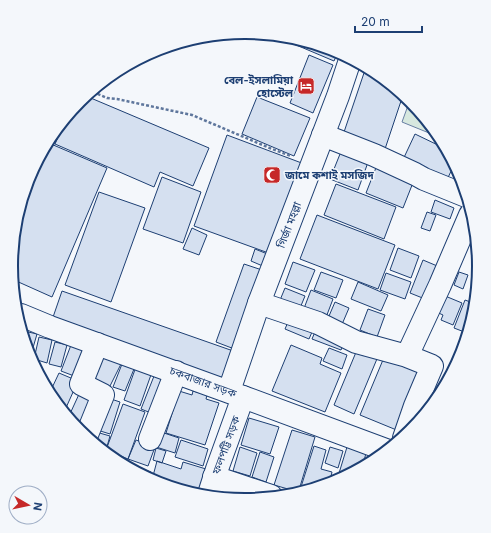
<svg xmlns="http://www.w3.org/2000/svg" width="491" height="533" font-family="Inter,'Noto Sans Bengali',sans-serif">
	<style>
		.green { fill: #d7e8df; stroke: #687fa3 }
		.building { fill: #d5e0f0; stroke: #1d3f73 }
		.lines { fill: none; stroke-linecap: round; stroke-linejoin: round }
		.minor-casing { stroke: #1d3f73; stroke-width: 24 }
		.major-casing { stroke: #1d3f73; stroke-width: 24 }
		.path { stroke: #5e769c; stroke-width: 2.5; stroke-dasharray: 3 2; stroke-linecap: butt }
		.minor { stroke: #f4f7fb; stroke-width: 22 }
		.major { stroke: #f4f7fb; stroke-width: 22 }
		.labels { text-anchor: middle; stroke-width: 3; stroke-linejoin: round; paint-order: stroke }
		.poi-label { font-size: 11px; font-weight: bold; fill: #1d3f73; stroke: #f4f7fb; text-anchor: end }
		.street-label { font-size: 11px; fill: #1d3f73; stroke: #f4f7fb }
		.rim { fill: none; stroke: #1d3f73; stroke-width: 2 }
	</style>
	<rect width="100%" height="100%" fill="#f4f7fb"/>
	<path class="green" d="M 410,100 L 411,101 L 434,135 L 402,122 Z"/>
	<path class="building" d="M 282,39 L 335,50 L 338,52 L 334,61 Z
		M 309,55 L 333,65 L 313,113 L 290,103 Z
		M 365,70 L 391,87 L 390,90 L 403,95 L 384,152 L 342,138 Z
		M 86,96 L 209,148 L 193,186 L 160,172 L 154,187 L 55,144 L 62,128 L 80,101 Z
		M 257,97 L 310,118 L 294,156 L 242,134 Z
		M 415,134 L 442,147 L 454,165 L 444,186 L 400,166 Z
		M 227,135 L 307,165 L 274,255 L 194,226 Z
		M 51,144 L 107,168 L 52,297 L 14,280 L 11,266 L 25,194 L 27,195 L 46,151 Z
		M 344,144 L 371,154 L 358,190 L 330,179 Z
		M 379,160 L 416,175 L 403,208 L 366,193 Z
		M 162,177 L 201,192 L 183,243 L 143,229 Z
		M 336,184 L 396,207 L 384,239 L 324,215 Z
		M 99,192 L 145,208 L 111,302 L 65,285 Z
		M 435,200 L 454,208 L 450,219 L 431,212 Z
		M 427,212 L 436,215 L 430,231 L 421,228 Z
		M 317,215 L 395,245 L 378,289 L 300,259 Z
		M 192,228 L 207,235 L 199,255 L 183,249 Z
		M 398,248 L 419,256 L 411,278 L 390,270 Z
		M 255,249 L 270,255 L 265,267 L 251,261 Z
		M 423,260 L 442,268 L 430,301 L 410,293 Z
		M 293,262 L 315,270 L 306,292 L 285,284 Z
		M 244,264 L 265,271 L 237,350 L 216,342 Z
		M 321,272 L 343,280 L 336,298 L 314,290 Z
		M 459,272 L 468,275 L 463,289 L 454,285 Z
		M 386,273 L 411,282 L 405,299 L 380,290 Z
		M 358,282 L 388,295 L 381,311 L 351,299 Z
		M 285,288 L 305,296 L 298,313 L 278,305 Z
		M 311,290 L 333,299 L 325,320 L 303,311 Z
		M 62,291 L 239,353 L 227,384 L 51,323 Z
		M 438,293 L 462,303 L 453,325 L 441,320 L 443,315 L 432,310 Z
		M 465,300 L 473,303 L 467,333 L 454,328 Z
		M 335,302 L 349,308 L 340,329 L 326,323 Z
		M 368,309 L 385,315 L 377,337 L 360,330 Z
		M 291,315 L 315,325 L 309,339 L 285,329 Z
		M 317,327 L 346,339 L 341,350 L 312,339 Z
		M 24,331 L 37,334 L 30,358 L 29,356 Z
		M 39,337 L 52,340 L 47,363 L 34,359 Z
		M 55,342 L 67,345 L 61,367 L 49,364 Z
		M 71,345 L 92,353 L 82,379 L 61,371 Z
		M 291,345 L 322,358 L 320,364 L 341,373 L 325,412 L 272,391 Z
		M 359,345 L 379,354 L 354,414 L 334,405 Z
		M 329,348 L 347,355 L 342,369 L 323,361 Z
		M 98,353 L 121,364 L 107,392 L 84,381 Z
		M 385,355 L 424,372 L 399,431 L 360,415 Z
		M 122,364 L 134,369 L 125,391 L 113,387 Z
		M 137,364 L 153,369 L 140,406 L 124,400 Z
		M 156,371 L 166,375 L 151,413 L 141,409 Z
		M 59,373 L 78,381 L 65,410 L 51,390 Z
		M 179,391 L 192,395 L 193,391 L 207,395 L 206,399 L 219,403 L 205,445 L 166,433 Z
		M 80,392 L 99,401 L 85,430 L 75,425 L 69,416 Z
		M 105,397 L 120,402 L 110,434 L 94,429 Z
		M 123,404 L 145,412 L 128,459 L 106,450 Z
		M 249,418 L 279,427 L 270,454 L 241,445 Z
		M 89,430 L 110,436 L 106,450 L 87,437 Z
		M 292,430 L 315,437 L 299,490 L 295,491 L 274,485 Z
		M 158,431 L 179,438 L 175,453 L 153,446 Z
		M 136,440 L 155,447 L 148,466 L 128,459 Z
		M 181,440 L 208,449 L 203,466 L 175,457 Z
		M 314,446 L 326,450 L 321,469 L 332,472 L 329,485 L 300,490 Z
		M 240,447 L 257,453 L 250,476 L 233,471 Z
		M 330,447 L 343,451 L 338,468 L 325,463 Z
		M 347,447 L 366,453 L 363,465 L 336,483 Z
		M 156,448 L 166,451 L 162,463 L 153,460 Z
		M 260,452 L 274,457 L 266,482 L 252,477 Z
		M 157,461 L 181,469 L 183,462 L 206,469 L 199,491 L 153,476 Z
		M 134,467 L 151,472 L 149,479 L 134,469 Z
		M 156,479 L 195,491 L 156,483 L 155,482 Z"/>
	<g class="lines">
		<defs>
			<path id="minor" d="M 323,135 L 374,155 L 415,174 L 424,179 L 466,196
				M 259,303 L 318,323 L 356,342 L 407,356
				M 243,397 L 386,450
				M 86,437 L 103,395 L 81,384 L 97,344
				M 404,438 L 415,406 L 432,366 L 407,356 L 440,285 L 470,215
				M 150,439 L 176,372
				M 214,477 L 271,496"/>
			<path id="major" d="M 21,315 L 50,327 L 243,397 L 217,469 L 209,494
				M 229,391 L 259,303 L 338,96 L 350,60"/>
		</defs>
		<use href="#minor" class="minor-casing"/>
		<use href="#major" class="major-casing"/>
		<path class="path" d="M 93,92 L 107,98 L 117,99 L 192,115 L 272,149 L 291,156"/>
		<use href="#minor" class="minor"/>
		<use href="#major" class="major"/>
	</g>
	<defs>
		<symbol id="hotel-square" viewBox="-11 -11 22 22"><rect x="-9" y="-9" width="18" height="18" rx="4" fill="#c62828" stroke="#f4f7fb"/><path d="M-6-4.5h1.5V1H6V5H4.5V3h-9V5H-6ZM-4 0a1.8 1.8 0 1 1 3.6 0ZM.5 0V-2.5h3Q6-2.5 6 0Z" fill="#fff"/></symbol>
		<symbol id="mosque-square" viewBox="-11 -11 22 22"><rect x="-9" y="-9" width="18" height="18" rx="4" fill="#c62828" stroke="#f4f7fb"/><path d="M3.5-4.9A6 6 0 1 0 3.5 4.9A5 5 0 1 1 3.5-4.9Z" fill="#fff"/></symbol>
	</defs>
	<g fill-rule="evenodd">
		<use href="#hotel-square" x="296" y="76" width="20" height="20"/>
		<use href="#mosque-square" x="262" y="165" width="20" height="20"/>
	</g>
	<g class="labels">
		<g class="poi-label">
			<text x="293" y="84">বেল-ইসলামিয়া<tspan x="293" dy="13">হোস্টেল</tspan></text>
			<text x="285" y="179" text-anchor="start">জামে কশাই মসজিদ</text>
		</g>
		<g class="street-label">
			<text transform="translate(289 225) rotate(-69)" y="4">গির্জা মহল্লা</text>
			<text transform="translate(203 382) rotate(20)" y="4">চকবাজার সড়ক</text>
			<text transform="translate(226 445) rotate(-70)" y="4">ফলপট্টি সড়ক</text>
		</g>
	</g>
	<path d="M0 0H491V533H0ZM18 266a227 227 0 1 1 454 0a227 227 0 1 1-454 0Z" fill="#f4f7fb" fill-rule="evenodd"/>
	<path class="rim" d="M18 266a227 227 0 1 1 454 0a227 227 0 1 1-454 0Z"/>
	<g transform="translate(28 505) rotate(99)"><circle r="19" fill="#f4f7fb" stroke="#9eadc5"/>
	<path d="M0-3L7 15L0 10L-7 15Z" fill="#c62828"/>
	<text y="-6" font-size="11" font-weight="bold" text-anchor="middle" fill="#1d3f73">N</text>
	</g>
	<path d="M355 26v6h67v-6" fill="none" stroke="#1d3f73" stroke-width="2"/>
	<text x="361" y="26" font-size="12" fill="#1d3f73" stroke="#f4f7fb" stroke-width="3" paint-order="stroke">20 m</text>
</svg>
